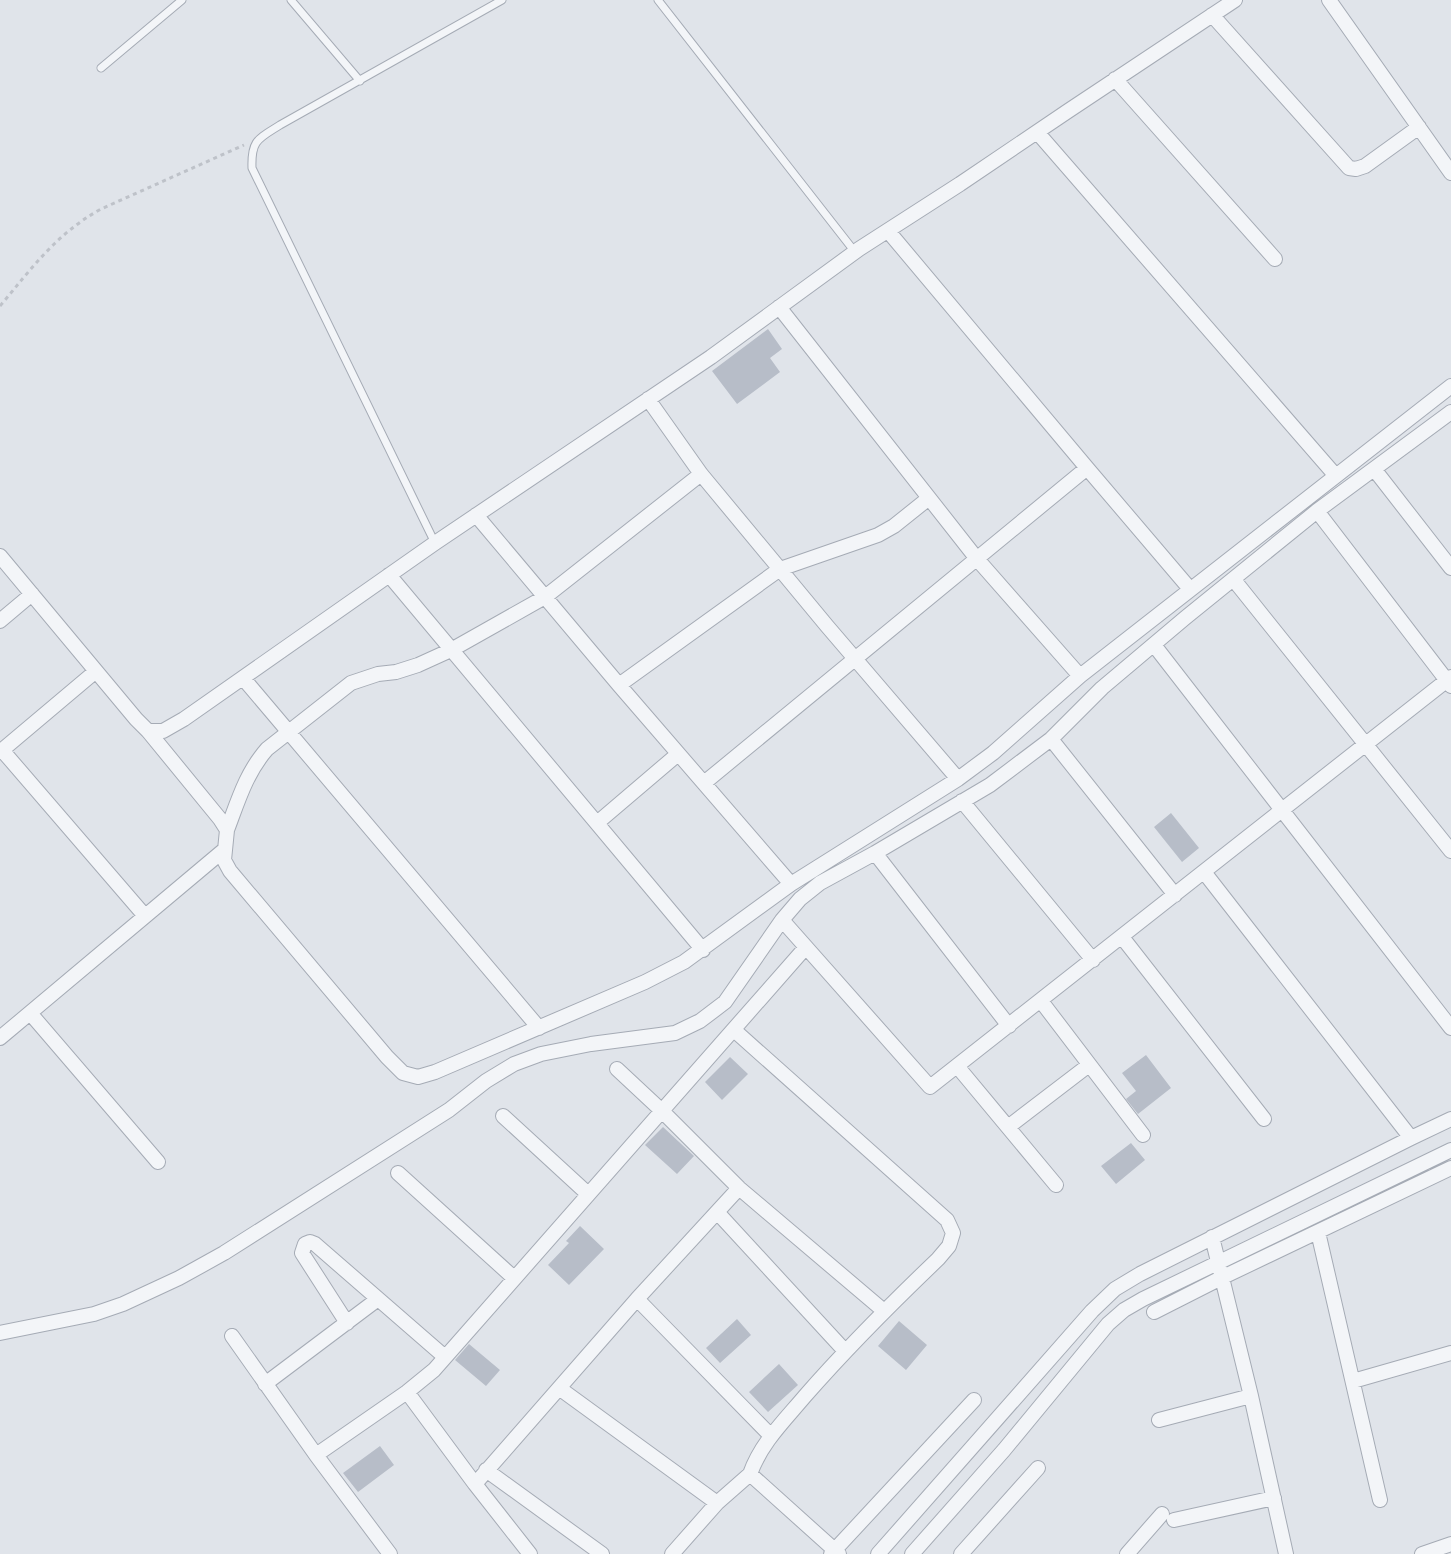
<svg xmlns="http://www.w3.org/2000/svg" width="1451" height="1554" font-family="Cabin,sans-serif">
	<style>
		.building { fill: #b7bdc8 }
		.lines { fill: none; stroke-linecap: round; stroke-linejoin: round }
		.service-casing { stroke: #a5abb5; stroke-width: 9 }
		.minor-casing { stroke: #a5abb5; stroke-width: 16 }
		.path { stroke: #bec2c9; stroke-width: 3; stroke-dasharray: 4 4; stroke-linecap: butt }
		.service { stroke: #f3f5f8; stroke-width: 7 }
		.minor { stroke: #f3f5f8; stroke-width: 14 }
	</style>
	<rect width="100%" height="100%" fill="#e0e4ea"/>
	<path class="building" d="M 768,329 L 782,349 L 770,358 L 780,372 L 737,404 L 712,371 Z
		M 1171,813 L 1199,848 L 1182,862 L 1154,827 Z
		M 1146,1055 L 1171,1088 L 1138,1114 L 1126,1099 L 1136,1091 L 1122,1073 Z
		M 730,1057 L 748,1074 L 722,1100 L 705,1082 Z
		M 663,1127 L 694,1156 L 677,1174 L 645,1145 Z
		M 1131,1143 L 1145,1160 L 1116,1184 L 1101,1166 Z
		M 580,1226 L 604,1249 L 569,1285 L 548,1265 L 569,1243 L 566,1241 Z
		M 737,1319 L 751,1335 L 720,1363 L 706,1348 Z
		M 899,1321 L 927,1345 L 906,1370 L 878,1346 Z
		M 469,1344 L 500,1370 L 486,1386 L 455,1360 Z
		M 779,1364 L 798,1385 L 768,1412 L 749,1392 Z
		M 380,1446 L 394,1465 L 358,1492 L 343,1473 Z"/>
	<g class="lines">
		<defs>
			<path id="service" d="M 291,0 L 360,81
				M 658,0 L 855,252
				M 101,68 L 182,0
				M 435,543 L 252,168 C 251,140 258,139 280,125 L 502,0"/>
			<path id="minor" d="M 1329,0 L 1451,173
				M 1212,15 L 1349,168 L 1356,169 L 1365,166 L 1419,127
				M 1115,79 L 1275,259
				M 1037,132 L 1336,476
				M 888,231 L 1087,468 L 1190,589
				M 779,307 L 977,559 L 1080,676
				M 648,399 L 701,474 L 827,626 L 958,779
				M 1374,469 L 1451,568
				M 1317,511 L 1451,686
				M 476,515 L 619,685 L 791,884
				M 0,556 L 136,719 L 148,731 L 163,731 L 184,719 L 435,543 L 711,357 L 859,249 L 960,184 L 1068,111 L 1235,0
				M 389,575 L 703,950
				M 1234,580 L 1451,851
				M 0,621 L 32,594
				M 1154,645 L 1451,1028
				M 243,678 L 539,1028
				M 619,685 L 780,569 L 878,535 L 894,526 L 929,498
				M 148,731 L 220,819 L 227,830 L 224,860 L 230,871 L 387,1057 L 403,1073 L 418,1077 L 435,1072 L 645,982 L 684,962 L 791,884 L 958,779 L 993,753 L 1080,676 L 1451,386
				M 1051,739 L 1175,895
				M 2,750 L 145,916
				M 0,752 L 96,671
				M 704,783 L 1087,468
				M 962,801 L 1093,960
				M 597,823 L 678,754
				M 227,830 C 238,801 246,773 267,749 L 351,683 L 378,674 L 396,672 L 418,665 L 451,650 L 545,597 L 701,474
				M 875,853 L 1009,1026
				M 1204,872 L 1411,1138
				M 782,920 L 930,1087 L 1451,677
				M 1122,937 L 1264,1119
				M 1041,1001 L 1143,1135
				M 30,1013 L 158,1162
				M 734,1030 L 947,1220 L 953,1233 L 949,1246 L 938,1259 C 892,1303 847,1348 805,1396 C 784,1421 761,1443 750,1474 L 839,1554
				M 0,1038 L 224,850
				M 957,1066 L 1056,1185
				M 617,1069 L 662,1111 L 739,1188 L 884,1311
				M 503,1116 L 588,1194
				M 1008,1127 L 1089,1065
				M 398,1173 L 514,1278
				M 717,1212 L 845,1351
				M 1318,1232 L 1380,1500
				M 1212,1237 L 1251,1396 L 1286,1554
				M 637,1299 L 771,1436
				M 1154,1312 L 1223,1277 L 1451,1168
				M 347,1323 L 302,1253 L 305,1244 L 310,1242 L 315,1244 L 445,1357
				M 0,1333 L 94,1314 L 123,1304 L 179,1278 L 224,1253 L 449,1110 L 486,1081 L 514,1064 L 541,1054 L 591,1044 L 675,1033 L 700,1021 L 725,1002 L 782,920 L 800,899 L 820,883 L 875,853 L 990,785 L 1051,739 L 1102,688 L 1185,618 L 1317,511 L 1451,412
				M 232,1336 L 316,1455 L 390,1554
				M 1353,1381 L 1451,1353
				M 265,1384 L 378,1299
				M 559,1388 L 717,1503
				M 407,1392 L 475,1484 L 530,1554
				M 1159,1420 L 1251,1396
				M 316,1455 L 407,1392 L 434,1370 L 806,947
				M 486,1470 L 602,1554
				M 475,1484 L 637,1299 L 739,1188
				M 1174,1520 L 1274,1498
				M 672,1554 L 717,1503 L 750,1474
				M 831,1554 L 974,1400
				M 878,1554 L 1092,1311 L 1115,1289 L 1140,1274 L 1411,1138 L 1451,1119
				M 912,1554 L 1004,1450 L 1108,1324 L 1124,1310 L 1143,1299 L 1451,1150
				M 961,1554 L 1038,1468
				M 1127,1554 L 1162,1514
				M 1422,1554 L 1451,1544"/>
		</defs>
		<use href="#service" class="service-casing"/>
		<use href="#minor" class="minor-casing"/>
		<path class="path" d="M 0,306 C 32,268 56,234 101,209 L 244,145"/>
		<use href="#service" class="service"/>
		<use href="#minor" class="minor"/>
	</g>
</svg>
